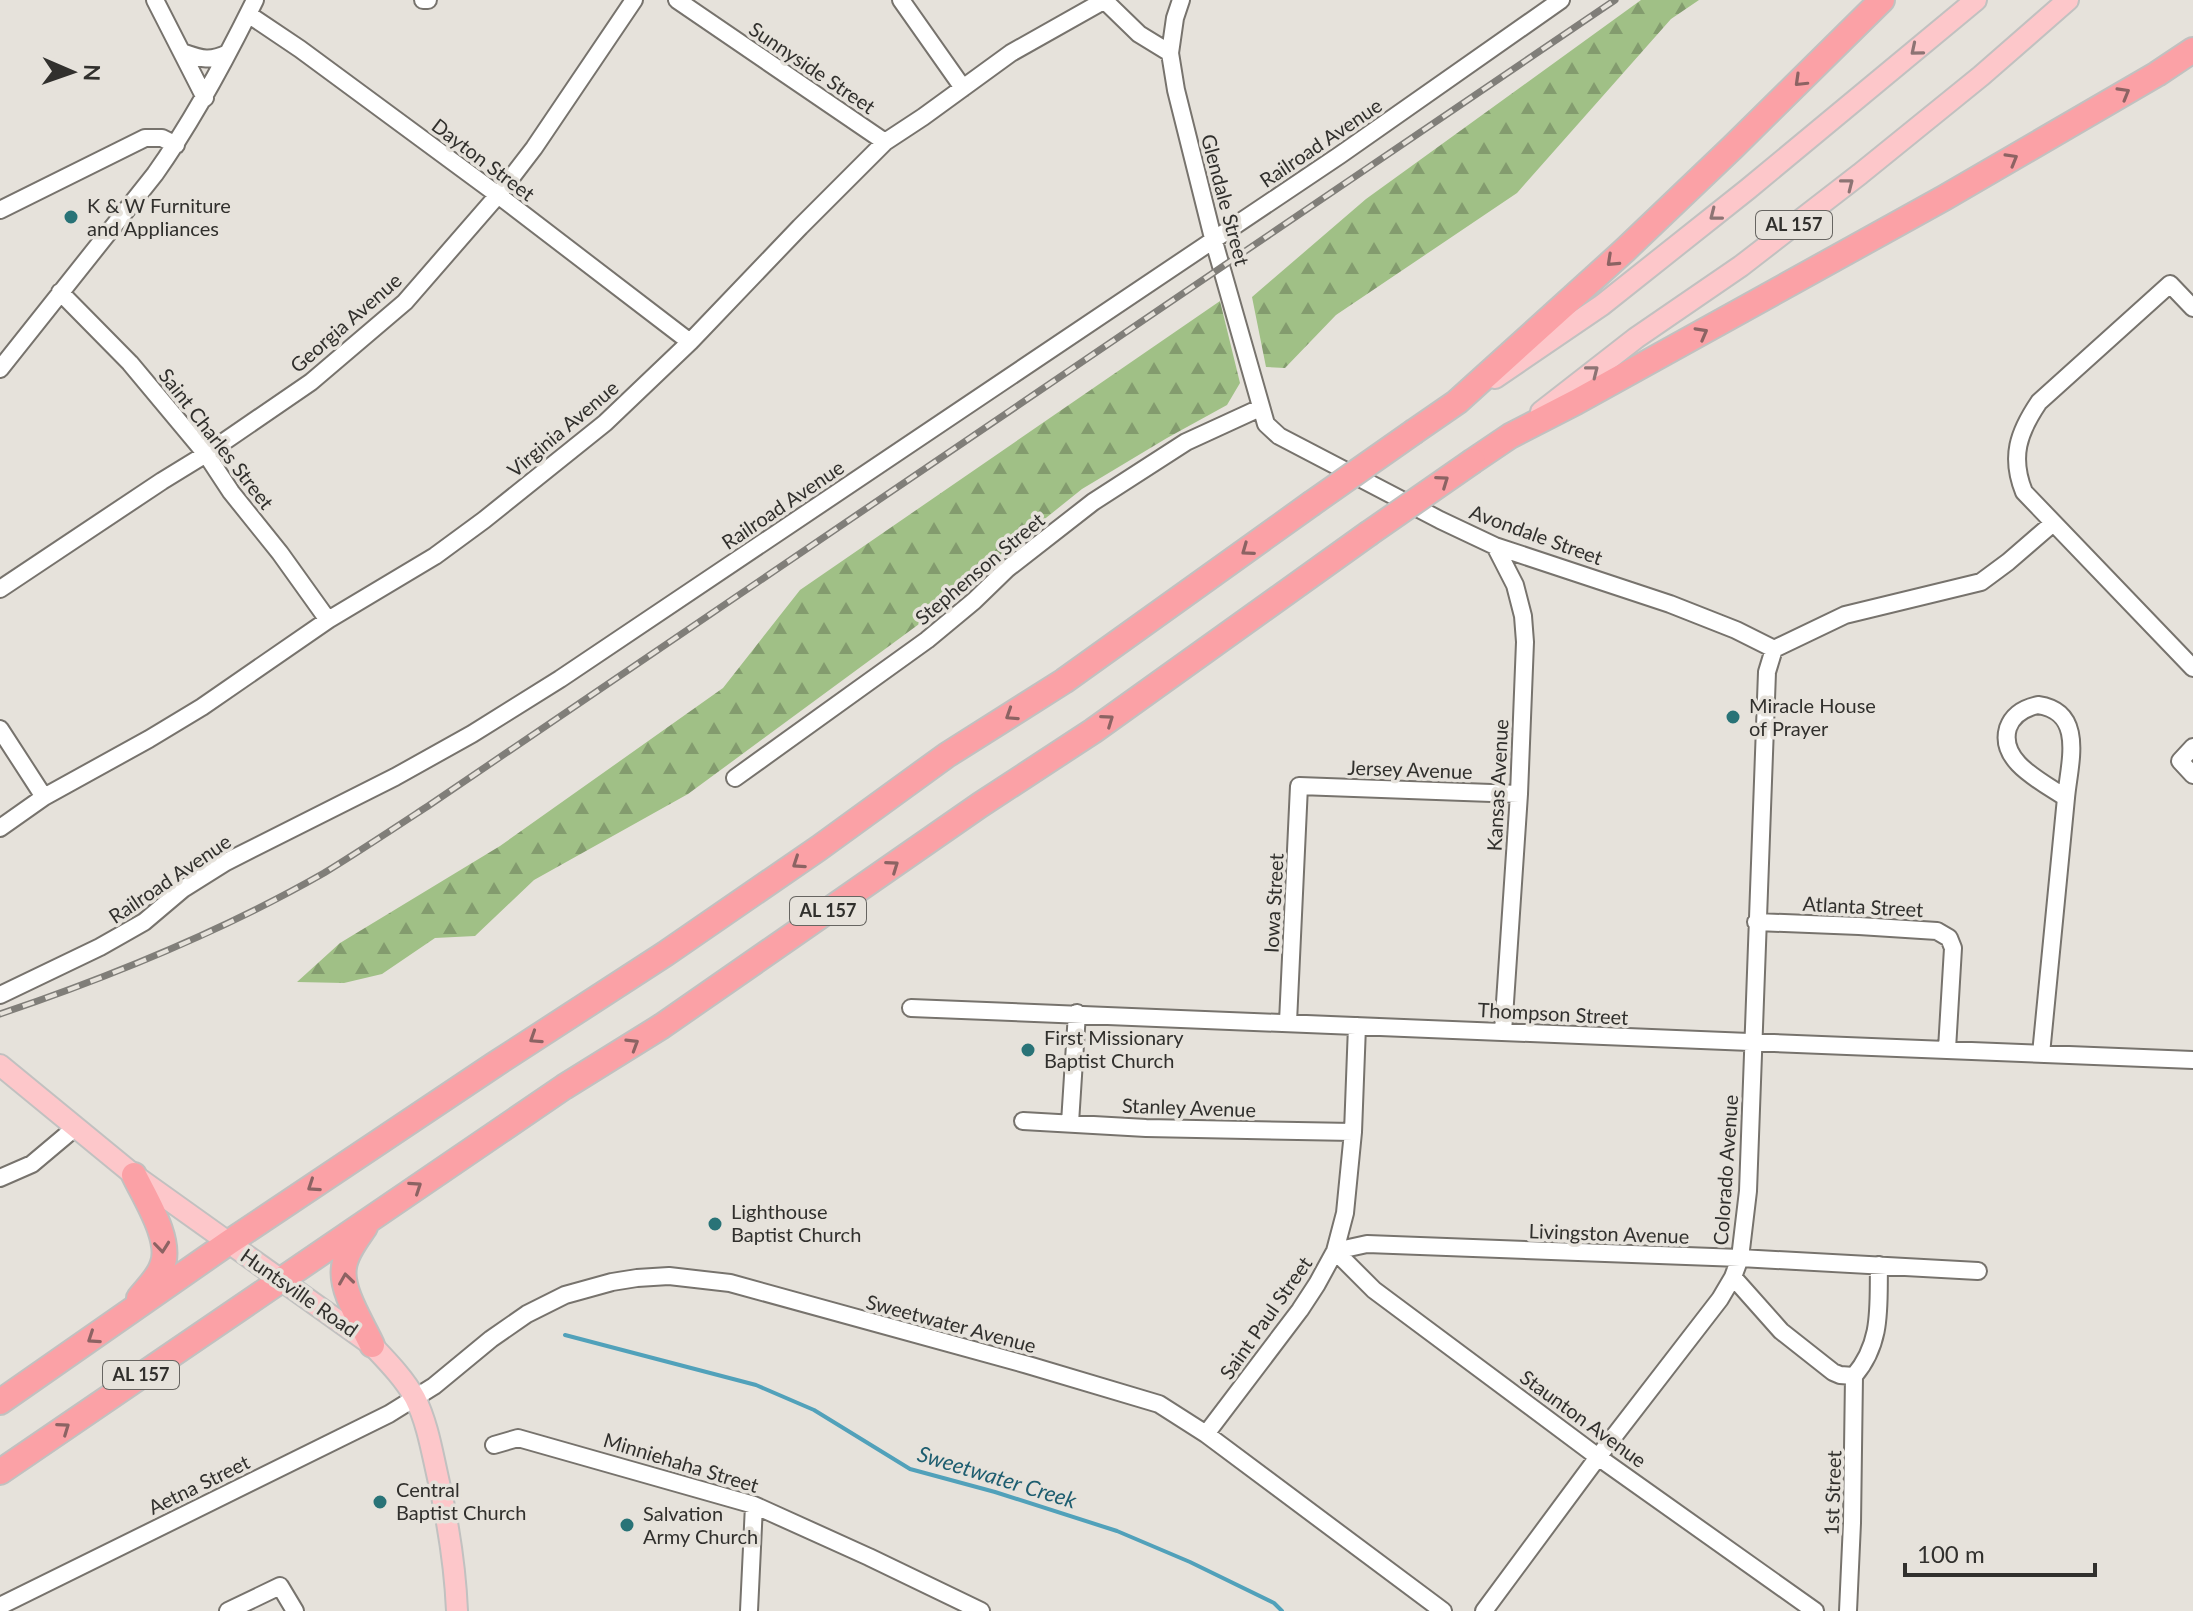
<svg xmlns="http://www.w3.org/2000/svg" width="2193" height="1611" font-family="Lato,sans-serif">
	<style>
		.forest { fill: url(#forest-firs) }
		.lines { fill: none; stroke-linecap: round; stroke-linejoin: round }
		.stream { stroke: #51a1ba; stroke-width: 4 }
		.minor-casing { stroke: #77736d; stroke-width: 20 }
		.major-casing { stroke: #c1c1c0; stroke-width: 24 }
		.highway-casing { stroke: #c1c1c0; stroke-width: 28 }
		.minor { stroke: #fff; stroke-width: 16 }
		.major { stroke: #fdc7ca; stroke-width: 20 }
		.highway { stroke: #fba1a6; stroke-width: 24 }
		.rail-casing { stroke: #807e79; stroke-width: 7 }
		.rail { stroke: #e6e2db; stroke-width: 4; stroke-dasharray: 12; stroke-linecap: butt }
		.highway-bridge-casing { stroke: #c1c1c0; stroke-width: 28; stroke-linecap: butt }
		.highway-bridge { stroke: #fba1a6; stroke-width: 24 }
		.oneway { stroke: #8d7474 }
		.oneway2 { stroke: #8c6363 }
		.poi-dot { fill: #297377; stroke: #e6e2db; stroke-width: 3 }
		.labels { text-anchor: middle; stroke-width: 7; stroke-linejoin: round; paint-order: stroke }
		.shield { fill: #e6e2db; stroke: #676561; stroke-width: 2 }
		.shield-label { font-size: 18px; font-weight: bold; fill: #31302d }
		.street-label { font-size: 20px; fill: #31302d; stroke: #e6e2db }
		.poi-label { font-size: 20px; fill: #31302d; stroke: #e6e2db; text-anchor: start }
		.water-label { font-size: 22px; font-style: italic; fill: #1d5d6f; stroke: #e6e2db }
	</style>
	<defs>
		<pattern id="forest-firs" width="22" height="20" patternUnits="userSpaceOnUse" patternTransform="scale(2)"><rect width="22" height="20" fill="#a0c086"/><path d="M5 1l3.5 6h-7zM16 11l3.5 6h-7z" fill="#839c6e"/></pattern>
	</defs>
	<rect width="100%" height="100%" fill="#e6e2db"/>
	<path class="forest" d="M 1641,0 L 1699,0 L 1671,19 L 1517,193 L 1336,315 L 1285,368 L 1266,367 L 1252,297 L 1366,199 Z
		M 1220,301 L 1240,383 L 1227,405 L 1167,438 L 1082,489 L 1006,550 L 930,616 L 688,794 L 534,880 L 475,936 L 435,938 L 382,974 L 344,983 L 297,982 L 340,943 L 500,846 L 723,688 L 800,590 Z"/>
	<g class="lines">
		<path class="stream" d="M 565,1335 L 756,1385 L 814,1410 L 910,1469 L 995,1492 L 1117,1531 L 1190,1562 L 1274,1603 L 1282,1611"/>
		<defs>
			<path id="minor" d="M 155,0 L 205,98
				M 423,0 L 428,0
				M 677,0 L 885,142
				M 901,0 L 963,88
				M 1104,0 L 1139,34 L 1170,53
				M 1181,0 L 1175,18 L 1170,53 L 1176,90 L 1213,238 L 1266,424 L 1279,436 L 1440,520 L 1495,546 L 1670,604 L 1736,630 L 1774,649
				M 248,14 L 300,49 L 498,195 L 690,342
				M 182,52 C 202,59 209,62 228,53
				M 0,210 L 145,138 L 162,138 L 176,145
				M 60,292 L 130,363 L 206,454 L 231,492 L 280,553 L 328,620
				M 2193,308 L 2170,284 L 2039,402 C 2018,433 2010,457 2024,492 L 2193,668
				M 0,369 L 155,174 C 194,119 225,61 255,0
				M 1495,546 L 1515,585 L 1523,616 L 1525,642 L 1519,794 L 1503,1032
				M 0,589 L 162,481 L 206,454 L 311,382 L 405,302 L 498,195 L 534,148 L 634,0
				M 1774,649 L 1845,615 L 1981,582 L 2008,562 L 2052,524
				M 2038,705 C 2086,712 2069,764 2066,798 C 2043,782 1998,762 2008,728 C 2013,714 2024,708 2038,705 Z
				M 0,729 L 44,797
				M 2193,747 L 2180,761 L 2193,775
				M 735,778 L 927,640 L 974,601 L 1007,569 L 1093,502 L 1186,442 L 1260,408
				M 0,828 L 44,797 L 149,739 L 202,707 L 328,620 L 435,556 L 484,520 L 605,423 L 690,342 L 800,227 L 885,142 L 923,117 L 1011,53 L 1105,0
				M 1756,922 L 1859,926 L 1937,931 L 1949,938 L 1953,948 L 1947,1049
				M 0,995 L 100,947 L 144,922 L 183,889 L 226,862 L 395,777 L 472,734 L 560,679 L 1340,155 L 1561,0
				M 911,1008 L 2193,1060
				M 1288,1022 L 1299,786 L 1519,794
				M 2041,1054 L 2066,798
				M 1023,1121 L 1146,1128 L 1353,1132
				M 1070,1123 L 1077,1013
				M 0,1178 L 32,1164 L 76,1127
				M 1335,1251 L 1367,1244 L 1740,1258 L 1978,1271
				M 1335,1251 L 1374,1290 L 1598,1457 L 1815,1611
				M 1733,1277 L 1781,1331 L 1833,1372 L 1840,1375 L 1854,1376
				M 1854,1376 C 1883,1342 1878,1306 1879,1265
				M 1206,1434 L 1300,1310 L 1317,1284 L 1335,1251 L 1345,1213 L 1353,1132 L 1357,1026
				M 494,1445 L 518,1438 L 754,1505 L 869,1557 L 981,1611
				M 0,1606 L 389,1414 L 434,1386 L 491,1339 L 527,1314 L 565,1295 L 612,1282 L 637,1278 L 669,1276 L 730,1283 L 1028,1365 L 1159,1404 L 1206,1434 L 1443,1611
				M 228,1611 L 280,1586 L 295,1611
				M 749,1611 L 754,1505
				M 1484,1611 L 1598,1457 L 1720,1299 L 1733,1277 L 1740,1258 L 1748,1191 L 1767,672 L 1774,649
				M 1848,1611 L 1852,1523 L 1854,1376"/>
			<path id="major" d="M 1495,378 L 1602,305 L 1748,189 L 1976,0
				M 1541,412 L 1636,338 L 1741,266 L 1860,174 L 1981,76 L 2068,0
				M 0,1065 L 134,1175 L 372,1345 C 387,1361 404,1378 415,1398 C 426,1420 431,1446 436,1469 C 447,1516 455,1563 457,1611"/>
			<path id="highway" d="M 1415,431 L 1457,402 L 1625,250 L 1733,147 L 1882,0
				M 1473,461 L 1510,436 L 1576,402 L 1944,198 L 2157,74 L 2193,50
				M 134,1175 C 145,1198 173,1241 162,1266 C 158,1278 146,1289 139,1298
				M 365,1227 C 357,1239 346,1252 344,1267 C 340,1290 362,1323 372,1345
				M 0,1402 L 228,1243 L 494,1065 L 665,954 L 819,848 L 947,755 L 1064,681 L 1311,504
				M 0,1472 L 564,1087 L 662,1026 L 980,805 L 1093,731 L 1368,534"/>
		</defs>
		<use href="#minor" class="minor-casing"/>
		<use href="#major" class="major-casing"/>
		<use href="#highway" class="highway-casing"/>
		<use href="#minor" class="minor"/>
		<use href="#major" class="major"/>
		<use href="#highway" class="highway"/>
		<defs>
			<path id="rail" d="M 0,1014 C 112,976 221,932 324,873 C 360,851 396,827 431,804 L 1615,0"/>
		</defs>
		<use href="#rail" class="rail-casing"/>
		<use href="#rail" class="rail"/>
		<defs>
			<path id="highway-bridge" d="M 1311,504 L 1415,431
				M 1368,534 L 1473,461"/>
		</defs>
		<use href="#highway-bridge" class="highway-bridge-casing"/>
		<use href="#highway-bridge" class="highway-bridge"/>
	</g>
	<defs><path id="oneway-chevron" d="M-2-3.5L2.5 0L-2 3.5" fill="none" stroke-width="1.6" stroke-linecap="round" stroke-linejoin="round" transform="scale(2)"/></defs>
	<g class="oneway">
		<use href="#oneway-chevron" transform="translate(1916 50) rotate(140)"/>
		<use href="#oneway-chevron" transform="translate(1848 184) rotate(-38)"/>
		<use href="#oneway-chevron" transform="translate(1715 215) rotate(142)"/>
		<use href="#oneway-chevron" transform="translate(1593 371) rotate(-38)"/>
	</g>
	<g class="oneway2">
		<use href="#oneway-chevron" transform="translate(1800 81) rotate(136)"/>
		<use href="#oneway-chevron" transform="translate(2124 93) rotate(-30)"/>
		<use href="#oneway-chevron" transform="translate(2012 159) rotate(-30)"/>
		<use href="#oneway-chevron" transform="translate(1612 261) rotate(137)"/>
		<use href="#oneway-chevron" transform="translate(1702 333) rotate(-29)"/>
		<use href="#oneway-chevron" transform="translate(1443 481) rotate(-35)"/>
		<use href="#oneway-chevron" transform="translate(1247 550) rotate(144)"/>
		<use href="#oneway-chevron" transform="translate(1011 715) rotate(147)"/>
		<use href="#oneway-chevron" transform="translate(1108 720) rotate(-35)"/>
		<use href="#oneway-chevron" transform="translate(798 863) rotate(146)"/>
		<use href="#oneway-chevron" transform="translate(893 866) rotate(-35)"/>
		<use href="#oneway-chevron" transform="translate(535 1038) rotate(147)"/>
		<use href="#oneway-chevron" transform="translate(633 1044) rotate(-32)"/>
		<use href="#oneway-chevron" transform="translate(313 1186) rotate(146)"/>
		<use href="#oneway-chevron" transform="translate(416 1187) rotate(-34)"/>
		<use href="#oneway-chevron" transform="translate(162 1247) rotate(84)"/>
		<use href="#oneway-chevron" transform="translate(346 1279) rotate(-98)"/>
		<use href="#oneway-chevron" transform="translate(93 1338) rotate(146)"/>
		<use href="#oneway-chevron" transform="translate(64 1428) rotate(-35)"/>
	</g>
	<g class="poi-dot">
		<circle cx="71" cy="217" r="8"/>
		<circle cx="1733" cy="717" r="8"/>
		<circle cx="1028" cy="1050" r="8"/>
		<circle cx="715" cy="1224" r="8"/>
		<circle cx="380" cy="1502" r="8"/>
		<circle cx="627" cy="1525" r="8"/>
	</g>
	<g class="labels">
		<g class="shield">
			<rect x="1756" y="211" width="76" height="28" rx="6"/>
			<rect x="790" y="897" width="76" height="28" rx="6"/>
			<rect x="103" y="1361" width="76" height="28" rx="6"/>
		</g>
		<g class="shield-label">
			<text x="1794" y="231">AL 157</text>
			<text x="828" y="917">AL 157</text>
			<text x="141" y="1381">AL 157</text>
		</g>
		<g class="street-label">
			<text transform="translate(812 68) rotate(34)" y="7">Sunnyside Street</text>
			<text transform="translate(1321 143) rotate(-34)" y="7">Railroad Avenue</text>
			<text transform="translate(483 160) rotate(37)" y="7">Dayton Street</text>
			<text transform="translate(1225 200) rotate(75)" y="7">Glendale Street</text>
			<text transform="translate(346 323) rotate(-41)" y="7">Georgia Avenue</text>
			<text transform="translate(563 429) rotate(-40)" y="7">Virginia Avenue</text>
			<text transform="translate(216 439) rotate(52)" y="7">Saint Charles Street</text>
			<text transform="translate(783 505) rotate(-34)" y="7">Railroad Avenue</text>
			<text transform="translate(1536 535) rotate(20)" y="7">Avondale Street</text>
			<text transform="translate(980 569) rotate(-40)" y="7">Stephenson Street</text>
			<text transform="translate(1410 770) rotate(2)" y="7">Jersey Avenue</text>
			<text transform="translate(1498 785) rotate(-87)" y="7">Kansas Avenue</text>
			<text transform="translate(170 879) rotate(-34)" y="7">Railroad Avenue</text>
			<text transform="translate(1274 903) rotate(-87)" y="7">Iowa Street</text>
			<text transform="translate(1863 907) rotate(3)" y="7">Atlanta Street</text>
			<text transform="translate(1553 1014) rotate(3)" y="7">Thompson Street</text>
			<text transform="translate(1189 1108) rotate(2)" y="7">Stanley Avenue</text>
			<text transform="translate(1726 1170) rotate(-86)" y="7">Colorado Avenue</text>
			<text transform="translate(1609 1234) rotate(2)" y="7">Livingston Avenue</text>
			<text transform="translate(299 1293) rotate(35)" y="7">Huntsville Road</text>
			<text transform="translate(1266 1318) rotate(-55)" y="7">Saint Paul Street</text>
			<text transform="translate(951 1324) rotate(15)" y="7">Sweetwater Avenue</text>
			<text transform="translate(1583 1419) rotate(36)" y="7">Staunton Avenue</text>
			<text transform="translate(681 1463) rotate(17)" y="7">Minniehaha Street</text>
			<text transform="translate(199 1485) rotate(-26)" y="7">Aetna Street</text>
			<text transform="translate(1833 1493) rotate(-88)" y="7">1st Street</text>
		</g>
		<g class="poi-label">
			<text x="87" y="213">K &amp; W Furniture<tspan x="87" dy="23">and Appliances</tspan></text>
			<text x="1749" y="713">Miracle House<tspan x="1749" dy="23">of Prayer</tspan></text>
			<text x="1044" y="1045">First Missionary<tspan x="1044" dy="23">Baptist Church</tspan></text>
			<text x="731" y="1219">Lighthouse<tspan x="731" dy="23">Baptist Church</tspan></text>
			<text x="396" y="1497">Central<tspan x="396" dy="23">Baptist Church</tspan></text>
			<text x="643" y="1521">Salvation<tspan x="643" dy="23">Army Church</tspan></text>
		</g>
		<g class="water-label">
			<text transform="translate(997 1477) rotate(17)" y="8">Sweetwater Creek</text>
		</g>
	</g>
	<g transform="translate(72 72) rotate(92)" stroke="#e6e2db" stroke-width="6" paint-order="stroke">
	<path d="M0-6L14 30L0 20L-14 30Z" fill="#31302d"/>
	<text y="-12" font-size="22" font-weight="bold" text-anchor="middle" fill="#31302d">N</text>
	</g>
	<path d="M1905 1563v12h190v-12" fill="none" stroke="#31302d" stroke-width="4"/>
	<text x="1917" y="1563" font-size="24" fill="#31302d" stroke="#e6e2db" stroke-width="6" paint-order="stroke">100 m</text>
</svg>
